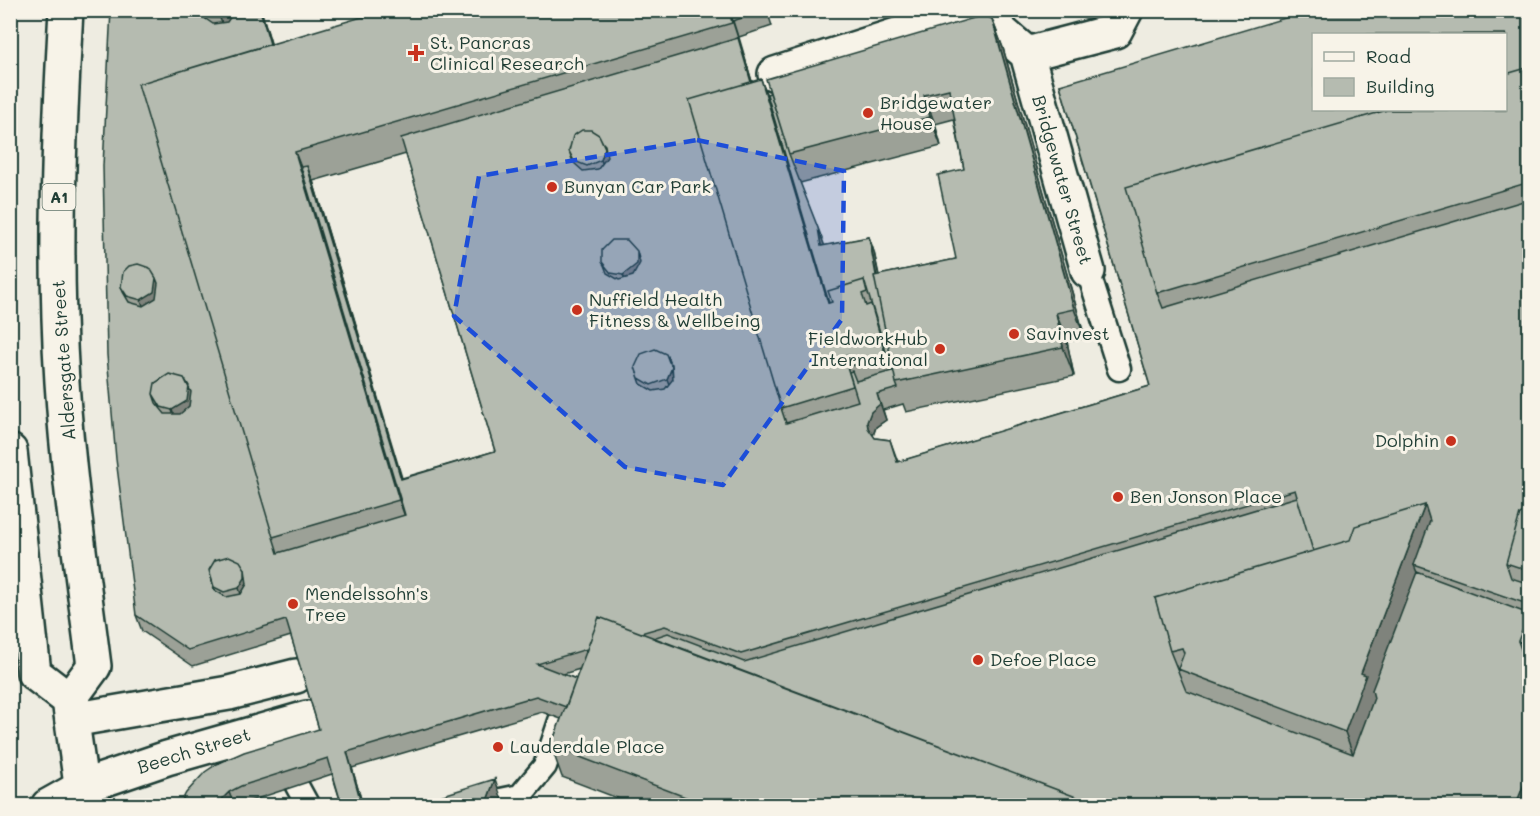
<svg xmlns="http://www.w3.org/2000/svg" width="1540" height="816" font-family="Mali,sans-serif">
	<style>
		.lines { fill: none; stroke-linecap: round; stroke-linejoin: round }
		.service-casing { stroke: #1f3d34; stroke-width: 27 }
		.minor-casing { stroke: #1f3d34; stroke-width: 38 }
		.tertiary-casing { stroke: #1f3d34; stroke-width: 38 }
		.secondary-casing { stroke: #1f3d34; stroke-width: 38 }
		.primary-casing { stroke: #1f3d34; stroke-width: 38 }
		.service { stroke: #f7f3e8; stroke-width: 22 }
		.minor { stroke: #f7f3e8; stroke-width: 33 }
		.tertiary { stroke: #f7f3e8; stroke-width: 33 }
		.secondary { stroke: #f7f3e8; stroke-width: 33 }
		.primary { stroke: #f7f3e8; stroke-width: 33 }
		.wall { fill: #9ca197; stroke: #1f3d34; stroke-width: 1.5; fill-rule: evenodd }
		.shaded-wall { fill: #7f837b; stroke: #1f3d34; stroke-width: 1.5 }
		.building { fill: #b5bbb0; stroke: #1f3d34; stroke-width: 1.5; fill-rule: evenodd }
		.marked { fill: #1d4ed8; fill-opacity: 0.2; stroke: #1d4ed8; stroke-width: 4.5; stroke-dasharray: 12 8; stroke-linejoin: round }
		.poi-dot { fill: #c8321e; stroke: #f7f3e8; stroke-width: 2 }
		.labels { text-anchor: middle; stroke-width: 6; stroke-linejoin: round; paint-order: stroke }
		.shield { fill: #f7f3e8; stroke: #60746a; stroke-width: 1.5 }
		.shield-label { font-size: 16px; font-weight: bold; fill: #1f3d34 }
		.poi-label { font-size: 18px; fill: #1f3d34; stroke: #f7f3e8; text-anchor: start }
		.street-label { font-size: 18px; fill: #1f3d34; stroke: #f7f3e8 }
	</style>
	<rect width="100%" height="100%" fill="#eeece1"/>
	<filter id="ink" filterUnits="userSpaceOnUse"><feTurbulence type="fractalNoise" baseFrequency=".0167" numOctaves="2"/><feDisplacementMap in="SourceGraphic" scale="12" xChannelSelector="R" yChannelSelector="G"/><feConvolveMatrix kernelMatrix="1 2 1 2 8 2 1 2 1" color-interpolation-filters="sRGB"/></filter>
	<g filter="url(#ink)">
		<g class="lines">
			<defs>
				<path id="service" d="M 1088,271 L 1119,369
					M 296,784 L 308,806
					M 472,806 L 520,796 L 545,766 L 560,721"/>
				<path id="minor" d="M 976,10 L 1027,54 L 1088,271
					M 1027,54 L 1115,31 L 1126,10
					M 775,74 L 975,10"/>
				<path id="tertiary" d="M 48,806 L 82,787"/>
				<path id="secondary" d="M 72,720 L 229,693 L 296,676
					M 82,787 L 167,758 L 307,718"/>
				<path id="primary" d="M 66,10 C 59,134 54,258 62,382 C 68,476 82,572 94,666 L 69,700
					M 10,451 L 34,673 L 69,700 L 84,806"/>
			</defs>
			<use href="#service" class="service-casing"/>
			<use href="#minor" class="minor-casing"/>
			<use href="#tertiary" class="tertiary-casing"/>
			<use href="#secondary" class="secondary-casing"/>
			<use href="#primary" class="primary-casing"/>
			<use href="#service" class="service"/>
			<use href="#minor" class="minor"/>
			<use href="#tertiary" class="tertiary"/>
			<use href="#secondary" class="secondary"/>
			<use href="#primary" class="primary"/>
		</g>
		<path class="wall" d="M 111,10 L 261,10 L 271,44 L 767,10 L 772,26 L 739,37 L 738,34 L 752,82 L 767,94 L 992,19 L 1003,48 L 1085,338 L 1067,342 L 1074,376 L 906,412 L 903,404 L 883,410 L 886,420 L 876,427 L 873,436 L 875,438 L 890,440 L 898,462 L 1150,386 L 1060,85 L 1530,10 L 1530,786 L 1522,806 L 638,806 L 562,777 L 551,746 L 561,719 L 542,712 L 352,768 L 363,806 L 342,806 L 332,774 L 247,802 L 239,806 L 179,806 L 319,729 L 291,636 L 193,666 L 142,631 L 136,615 ZM 954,119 L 964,169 L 956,259 L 879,275 L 874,252 L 869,237 L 824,246 L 800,183 L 941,146 L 935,124 ZM 406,154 L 495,451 L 402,478 L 313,181 ZM 580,669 L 576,679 L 563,674 Z"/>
		<path class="shaded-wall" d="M 230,10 L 238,10 L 228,40 L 220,18 Z
			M 260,10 L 261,10 L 281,76 L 275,60 Z
			M 729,10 L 731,10 L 733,21 L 762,113 Z
			M 992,19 L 1003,48 L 1085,338 L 1074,309 Z
			M 761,79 L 772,110 L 834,318 L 828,303 Z
			M 924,95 L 935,124 L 941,146 L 930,117 Z
			M 605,148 L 613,170 L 609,181 L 601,160 Z
			M 295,152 L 307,183 L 410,531 L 399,500 Z
			M 307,166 L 313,181 L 406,494 L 401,479 Z
			M 818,228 L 824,244 L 827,262 L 821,246 Z
			M 869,237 L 874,252 L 900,382 L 898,382 Z
			M 637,251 L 645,272 L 631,296 L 623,275 Z
			M 156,278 L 164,299 L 149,322 L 141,300 Z
			M 1056,313 L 1067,342 L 1074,376 L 1063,347 Z
			M 672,367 L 675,400 L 667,379 Z
			M 189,386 L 196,408 L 179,431 L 172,410 Z
			M 877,394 L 886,420 L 876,427 L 872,438 L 868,428 L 867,422 Z
			M 1425,505 L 1436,537 L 1414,565 L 1420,580 L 1356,763 L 1345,732 L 1361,673 Z
			M 245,569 L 252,590 L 246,610 L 239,588 Z
			M 347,752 L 352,768 L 363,806 L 362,806 Z
			M 1530,769 L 1530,786 L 1522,806 L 1516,804 Z
			M 495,779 L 504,806 L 485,806 Z
			M 229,792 L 234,806 L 215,806 Z"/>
		<path class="building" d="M 111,10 L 201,10 L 203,17 L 213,24 L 227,22 L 235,10 L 260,10 L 270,44 L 138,84 L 273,537 L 278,553 L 405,515 L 301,167 L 307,166 L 401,479 L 431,470 L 495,451 L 401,138 L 738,38 L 751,82 L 689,100 L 781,408 L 786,423 L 858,401 L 849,372 L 852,371 L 856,381 L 892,371 L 864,280 L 828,291 L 832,302 L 829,303 L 767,94 L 770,93 L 789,154 L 818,228 L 821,246 L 869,237 L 876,275 L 874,276 L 896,383 L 898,388 L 877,394 L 880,404 L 871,412 L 867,422 L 868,428 L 875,438 L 890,440 L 897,462 L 1150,386 L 1060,85 L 1312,10 L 1530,10 L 1530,67 L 1506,74 L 1506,34 L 1314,34 L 1314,110 L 1387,110 L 1126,187 L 1157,293 L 1163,308 L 1530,199 L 1530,508 L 1520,514 L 1506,563 L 1511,578 L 1530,584 L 1530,605 L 1414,565 L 1430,521 L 1425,505 L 1355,526 L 1350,540 L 1313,551 L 1295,490 L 741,654 L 665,626 L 641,633 L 599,617 L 587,649 L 537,664 L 576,679 L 566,707 L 536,696 L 347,752 L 362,806 L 342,806 L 328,758 L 241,786 L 229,792 L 215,806 L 179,806 L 186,793 L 205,772 L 217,764 L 244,752 L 319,729 L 286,620 L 188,650 L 136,615 L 116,459 L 107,355 L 103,166 ZM 582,130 L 591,130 L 599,135 L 603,143 L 605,145 L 607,157 L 598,169 L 583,171 L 573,162 L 569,151 L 573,136 ZM 612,240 L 627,240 L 637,251 L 640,263 L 633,276 L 619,280 L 607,273 L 604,265 L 602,262 L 602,250 ZM 138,264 L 150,268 L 156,278 L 158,283 L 156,298 L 143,306 L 129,302 L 123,292 L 121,287 L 123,272 L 129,266 ZM 655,349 L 666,354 L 669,362 L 672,364 L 673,379 L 665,389 L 653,391 L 641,384 L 635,367 L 641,354 ZM 169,374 L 184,378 L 191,392 L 189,406 L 180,414 L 165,414 L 156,403 L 153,394 L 155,383 ZM 229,556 L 240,561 L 245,569 L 247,584 L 241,594 L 226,597 L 214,590 L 209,570 L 215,560 Z
			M 202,10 L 230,10 L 230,12 L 220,18 L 211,18 L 203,14 Z
			M 363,10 L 385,10 L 365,17 Z
			M 385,10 L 729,10 L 732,23 L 295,152 L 399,500 L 273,537 L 138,84 Z
			M 730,10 L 765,10 L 733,21 Z
			M 984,15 L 992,19 L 1074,309 L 1056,313 L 1063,347 L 896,383 L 874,276 L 956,259 L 938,175 L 964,169 L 949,89 L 924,95 L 930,117 L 789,154 L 766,79 Z
			M 1530,67 L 1530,182 L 1157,293 L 1126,187 L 1387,110 L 1506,110 L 1506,74 Z
			M 761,79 L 828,303 L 832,302 L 828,291 L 864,280 L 867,292 L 862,294 L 866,306 L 871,304 L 886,356 L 851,366 L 848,355 L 844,357 L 853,386 L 781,408 L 689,100 Z
			M 582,130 L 591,130 L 599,135 L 605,148 L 601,160 L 587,166 L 574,161 L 569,151 L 573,136 Z
			M 612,240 L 627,240 L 637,251 L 637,264 L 623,275 L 611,273 L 602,262 L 602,250 Z
			M 138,264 L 150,268 L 156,278 L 154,292 L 141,300 L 127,296 L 121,287 L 123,272 L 129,266 Z
			M 655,349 L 666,354 L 672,367 L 667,379 L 651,385 L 639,378 L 635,367 L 641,354 Z
			M 169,374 L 184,378 L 189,386 L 187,401 L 172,410 L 161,407 L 153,394 L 155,383 Z
			M 1297,497 L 1313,551 L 1155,598 L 1170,651 L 1186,691 L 1353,754 L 1374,698 L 1372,690 L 1417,572 L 1529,614 L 1518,641 L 1526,663 L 1530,665 L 1530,769 L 1516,804 L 1522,806 L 1100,806 L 653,638 L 668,633 L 744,662 Z
			M 1425,505 L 1361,673 L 1366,675 L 1345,732 L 1178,669 L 1184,653 L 1182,648 L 1170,651 L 1155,598 L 1350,540 L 1355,526 Z
			M 1530,508 L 1530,571 L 1506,563 L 1520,514 Z
			M 229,556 L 240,561 L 245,569 L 245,578 L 239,588 L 224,592 L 214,587 L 209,570 L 215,560 Z
			M 1530,613 L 1530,645 L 1518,641 Z
			M 599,617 L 1100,806 L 709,806 L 551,746 Z
			M 495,779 L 485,806 L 408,806 Z"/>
	</g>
	<path class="marked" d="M 697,140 L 844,171 L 842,319 L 723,485 L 625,467 L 454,316 L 479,176 Z"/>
	<g class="poi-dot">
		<path d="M413 44h6v6h6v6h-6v6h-6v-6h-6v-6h6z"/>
		<circle cx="868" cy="113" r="6"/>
		<circle cx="552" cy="187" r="6"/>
		<circle cx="577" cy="310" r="6"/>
		<circle cx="1014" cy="334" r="6"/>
		<circle cx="940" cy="349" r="6"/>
		<circle cx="1451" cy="441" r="6"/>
		<circle cx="1118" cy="497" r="6"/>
		<circle cx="293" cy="604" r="6"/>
		<circle cx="978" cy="660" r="6"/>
		<circle cx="498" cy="747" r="6"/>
	</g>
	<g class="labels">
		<rect class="shield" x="42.5" y="184" width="33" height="26" rx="4.5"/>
		<g class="shield-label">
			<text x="59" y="203">A1</text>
		</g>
		<g class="poi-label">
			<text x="430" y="49">St. Pancras<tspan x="430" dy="21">Clinical Research</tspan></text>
			<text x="880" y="109">Bridgewater<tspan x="880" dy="21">House</tspan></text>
			<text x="564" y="193">Bunyan Car Park</text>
			<text x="589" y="306">Nuffield Health<tspan x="589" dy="21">Fitness &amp; Wellbeing</tspan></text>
			<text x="1026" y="340">Savinvest</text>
			<text x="928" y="345" text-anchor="end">FieldworkHub<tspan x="928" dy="21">International</tspan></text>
			<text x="1439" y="447" text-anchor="end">Dolphin</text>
			<text x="1130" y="503">Ben Jonson Place</text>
			<text x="305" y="600">Mendelssohn's<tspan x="305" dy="21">Tree</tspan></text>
			<text x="990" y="666">Defoe Place</text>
			<text x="510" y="753">Lauderdale Place</text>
		</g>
		<g class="street-label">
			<text transform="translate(1062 180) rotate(74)" y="6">Bridgewater Street</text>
			<text transform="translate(64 360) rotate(-94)" y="6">Aldersgate Street</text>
			<text transform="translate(194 751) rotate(-17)" y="6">Beech Street</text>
		</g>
	</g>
	<rect width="1540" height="816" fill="none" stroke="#f7f3e8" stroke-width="36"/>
	<rect x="18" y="18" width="1504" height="780" fill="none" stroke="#1f3d34" stroke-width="2" filter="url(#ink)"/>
	<rect x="1312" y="33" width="195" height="78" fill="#f7f3e8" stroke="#a1aaa0" stroke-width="1.5"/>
	<rect x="1324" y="52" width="30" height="9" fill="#f7f3e8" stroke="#a1aaa0" stroke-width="1.5"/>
	<text x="1366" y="63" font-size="18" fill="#1f3d34">Road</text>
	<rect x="1324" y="78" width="30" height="18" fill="#b5bbb0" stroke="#a1aaa0" stroke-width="1.5"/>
	<text x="1366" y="93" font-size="18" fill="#1f3d34">Building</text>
</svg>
